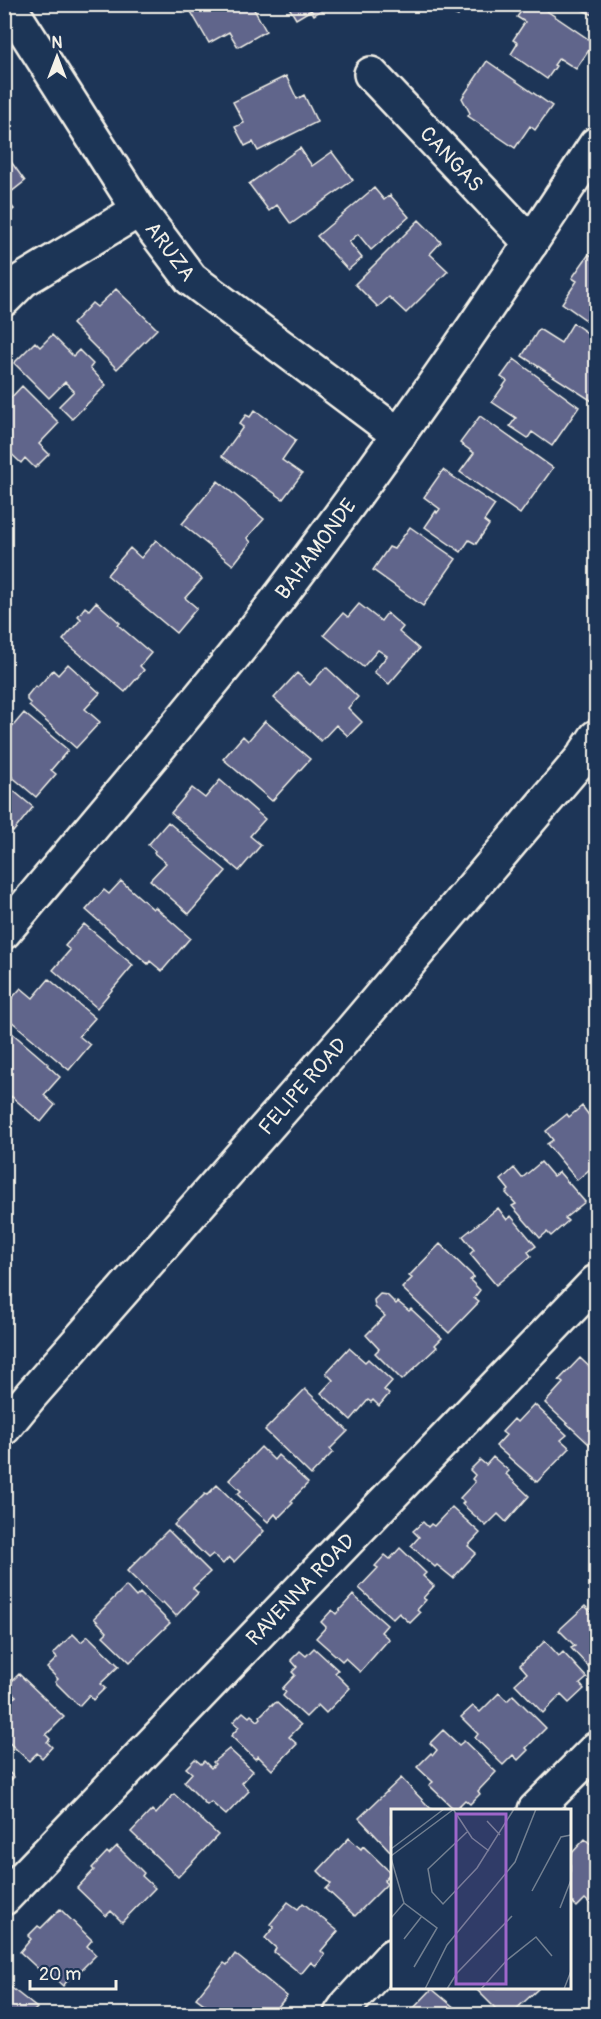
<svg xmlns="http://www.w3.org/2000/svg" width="601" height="2019" font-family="Pangolin,sans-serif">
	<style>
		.building { fill: #60658b; stroke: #f4f1e8; stroke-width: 1.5 }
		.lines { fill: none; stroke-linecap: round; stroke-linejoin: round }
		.minor-casing { stroke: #f4f1e8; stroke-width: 38 }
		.major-casing { stroke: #f4f1e8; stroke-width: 38 }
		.minor { stroke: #1d3557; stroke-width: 33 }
		.major { stroke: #1d3557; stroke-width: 33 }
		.labels { text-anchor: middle; stroke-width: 4.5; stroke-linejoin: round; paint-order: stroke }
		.street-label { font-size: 21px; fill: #f4f1e8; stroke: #1d3557 }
		.inset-road { fill: none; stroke: #738091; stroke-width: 1.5 }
		.view { fill: #9f67cb; fill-opacity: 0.15; stroke: #9f67cb; stroke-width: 3 }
		.inset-edge { fill: none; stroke: #f4f1e8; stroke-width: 3 }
	</style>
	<rect width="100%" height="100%" fill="#1d3557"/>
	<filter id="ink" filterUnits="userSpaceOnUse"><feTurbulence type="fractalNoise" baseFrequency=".0167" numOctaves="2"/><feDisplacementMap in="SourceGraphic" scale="12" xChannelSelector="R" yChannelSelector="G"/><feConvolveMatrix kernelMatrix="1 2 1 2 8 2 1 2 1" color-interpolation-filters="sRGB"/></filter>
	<g filter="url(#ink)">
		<path class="building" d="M 181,4 L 251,4 L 266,31 L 238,47 L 229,32 L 209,43 L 190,10 L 185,13 Z
			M 287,4 L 331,4 L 314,15 L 311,10 L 296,19 Z
			M 430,4 L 463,4 L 458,16 Z
			M 526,4 L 532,4 L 539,10 L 541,7 L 594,43 L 576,69 L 559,58 L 554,65 L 556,66 L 547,79 L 511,54 L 518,43 L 513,40 L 525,22 L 517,17 Z
			M 569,4 L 596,4 L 596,16 Z
			M 487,61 L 552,106 L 535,130 L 530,126 L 515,148 L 468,116 L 470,113 L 462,98 Z
			M 286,76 L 297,99 L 304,95 L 317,122 L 258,151 L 253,142 L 245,146 L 235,127 L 244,123 L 233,102 Z
			M 300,148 L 312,166 L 332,152 L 353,180 L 291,224 L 277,205 L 269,211 L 249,184 Z
			M 4,152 L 25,181 L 5,197 L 14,209 L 4,217 Z
			M 374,188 L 384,200 L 390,195 L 409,217 L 371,250 L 358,234 L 349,242 L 362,258 L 348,270 L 317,236 Z
			M 419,220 L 441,242 L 430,254 L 448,271 L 406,313 L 389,297 L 378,307 L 355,284 Z
			M 589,254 L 596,259 L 596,327 L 562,303 L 577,281 L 572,278 Z
			M 116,289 L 157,329 L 117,369 L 72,324 L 92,303 L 97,307 Z
			M 573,323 L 596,339 L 596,401 L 595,403 L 522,356 L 539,329 L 561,343 Z
			M 52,335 L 73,356 L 79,350 L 93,364 L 90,368 L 106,385 L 72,419 L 59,406 L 74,391 L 65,382 L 49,398 L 14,363 L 35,342 L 40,347 Z
			M 514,359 L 579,407 L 552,446 L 532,432 L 528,438 L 510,426 L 516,418 L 492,402 L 507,381 L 501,377 Z
			M 22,386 L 59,423 L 39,444 L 49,454 L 35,468 L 25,458 L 21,463 L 4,447 L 4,402 L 6,403 Z
			M 255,410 L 296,440 L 282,460 L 302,474 L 283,499 L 222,456 L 243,427 L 239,424 L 246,415 L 250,417 Z
			M 480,416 L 553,468 L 520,514 L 460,472 L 474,453 L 460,443 Z
			M 443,470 L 495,505 L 484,521 L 489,525 L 476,544 L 469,540 L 461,552 L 425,527 L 436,511 L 437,513 L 440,509 L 424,497 Z
			M 218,481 L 264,519 L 247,538 L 251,542 L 233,565 L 182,524 Z
			M 410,527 L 456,559 L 423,606 L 373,570 L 389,547 L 394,549 Z
			M 156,540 L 202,579 L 185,598 L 197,608 L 176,633 L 107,575 L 130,548 L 141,558 Z
			M 96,602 L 120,623 L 118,625 L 151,653 L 140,666 L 144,670 L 125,692 L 63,640 L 81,619 L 78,616 L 85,607 L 89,610 Z
			M 359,604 L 381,621 L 387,613 L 403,627 L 399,632 L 419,649 L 389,684 L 374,672 L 387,656 L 378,650 L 363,667 L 324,635 L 343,613 L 348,617 Z
			M 68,664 L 100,693 L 85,709 L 100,722 L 76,748 L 29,706 L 31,704 L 27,700 L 27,696 L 35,686 L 37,688 L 53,670 L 58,675 Z
			M 326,667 L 358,697 L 348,708 L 362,722 L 348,736 L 336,725 L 321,741 L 274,698 L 297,673 L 310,685 Z
			M 24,713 L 68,750 L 51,770 L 56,774 L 36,797 L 4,770 L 4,721 L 5,720 L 13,726 Z
			M 265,721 L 310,759 L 272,801 L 223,759 L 243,736 L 248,741 Z
			M 220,780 L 265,819 L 250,836 L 261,845 L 239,871 L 171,813 L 192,788 L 205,798 Z
			M 4,783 L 33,807 L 13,832 L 4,825 Z
			M 168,822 L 226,871 L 189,914 L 150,880 L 166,863 L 154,853 L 155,851 L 148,845 Z
			M 121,881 L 153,909 L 155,907 L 190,938 L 162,971 L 150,961 L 148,964 L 86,910 L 104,890 L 109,894 Z
			M 84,924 L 133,965 L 97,1008 L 53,970 L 70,950 L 65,946 Z
			M 49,979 L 95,1018 L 79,1036 L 90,1045 L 69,1070 L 4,1015 L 4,1007 L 21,988 L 33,998 Z
			M 4,1026 L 48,1064 L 47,1065 L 60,1077 L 44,1095 L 55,1105 L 41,1122 L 11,1096 L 7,1102 L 4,1100 Z
			M 582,1106 L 591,1118 L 596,1115 L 596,1164 L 577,1180 L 547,1144 L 553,1140 L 546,1131 L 567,1114 L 569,1117 Z
			M 4,1114 L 13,1121 L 4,1130 Z
			M 541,1162 L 553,1176 L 559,1172 L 585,1202 L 565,1218 L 568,1221 L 551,1236 L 547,1232 L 540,1238 L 512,1206 L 516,1204 L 506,1193 L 509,1190 L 501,1180 L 514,1168 L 522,1178 Z
			M 498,1208 L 507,1220 L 511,1216 L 536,1246 L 528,1252 L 531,1256 L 496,1285 L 470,1254 L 474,1250 L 463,1236 Z
			M 440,1244 L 474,1277 L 470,1280 L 480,1290 L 474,1298 L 479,1302 L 449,1333 L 402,1288 L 412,1278 L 409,1276 Z
			M 380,1294 L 387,1295 L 396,1304 L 398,1302 L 409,1311 L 411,1309 L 442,1338 L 435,1345 L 437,1347 L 402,1380 L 375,1353 L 379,1349 L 366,1335 L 385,1316 L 375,1307 L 374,1300 Z
			M 349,1348 L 365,1362 L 368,1359 L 392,1381 L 384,1390 L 389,1394 L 379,1406 L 373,1400 L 371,1402 L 368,1400 L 351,1420 L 321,1393 L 333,1380 L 326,1373 Z
			M 580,1358 L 596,1373 L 596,1438 L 590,1445 L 545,1403 L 563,1383 L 559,1380 Z
			M 305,1389 L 348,1431 L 330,1449 L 333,1452 L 311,1475 L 265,1430 Z
			M 534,1404 L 567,1435 L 561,1440 L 570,1448 L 537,1482 L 496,1446 L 506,1435 L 502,1432 L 514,1419 L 517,1422 Z
			M 261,1447 L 274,1460 L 278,1455 L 308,1483 L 291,1501 L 293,1503 L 278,1518 L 275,1514 L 268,1522 L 237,1494 L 241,1491 L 229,1480 Z
			M 493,1457 L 509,1471 L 506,1474 L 529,1496 L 506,1522 L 498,1514 L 486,1526 L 462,1504 L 464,1502 L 460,1498 L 475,1482 L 472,1479 L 475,1475 L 470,1470 L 480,1460 L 486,1465 Z
			M 217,1485 L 264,1531 L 234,1562 L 229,1557 L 223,1564 L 213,1554 L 208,1558 L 174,1525 L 205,1494 L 207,1495 Z
			M 452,1507 L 480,1533 L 468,1546 L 476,1553 L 453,1578 L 437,1565 L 435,1567 L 411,1546 L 419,1537 L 413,1531 L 423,1522 L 428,1527 L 431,1524 L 434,1526 Z
			M 168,1530 L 210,1572 L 193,1588 L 198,1593 L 176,1616 L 163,1602 L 161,1604 L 127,1571 Z
			M 400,1548 L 426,1573 L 423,1576 L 434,1586 L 423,1598 L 426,1600 L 417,1610 L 420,1613 L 410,1623 L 399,1613 L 393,1619 L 359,1588 L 378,1568 L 375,1566 L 385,1555 L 390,1559 Z
			M 126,1586 L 136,1597 L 140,1593 L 170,1623 L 130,1662 L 103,1636 L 107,1632 L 94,1618 Z
			M 353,1595 L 387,1625 L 381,1632 L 389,1639 L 360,1672 L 345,1658 L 342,1661 L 316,1638 L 326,1627 L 321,1622 L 332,1610 L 336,1614 Z
			M 585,1606 L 592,1613 L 596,1609 L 596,1660 L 589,1667 L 571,1648 L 575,1646 L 559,1630 Z
			M 73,1634 L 81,1642 L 88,1636 L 119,1666 L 100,1684 L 105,1688 L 93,1700 L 89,1695 L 79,1706 L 55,1682 L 58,1679 L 47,1668 L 57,1658 L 53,1654 Z
			M 545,1641 L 559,1656 L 563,1652 L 587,1678 L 580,1684 L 584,1689 L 569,1703 L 561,1695 L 543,1713 L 515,1684 L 527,1673 L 520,1665 Z
			M 314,1648 L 338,1670 L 335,1673 L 350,1688 L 326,1713 L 318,1705 L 306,1717 L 283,1696 L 286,1692 L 282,1689 L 295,1675 L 292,1672 L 297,1667 L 291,1660 L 300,1651 L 306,1656 Z
			M 19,1674 L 64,1717 L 46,1735 L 50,1739 L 47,1742 L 52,1747 L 42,1758 L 37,1753 L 29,1761 L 5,1739 L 8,1736 L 4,1732 L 4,1708 L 16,1696 L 6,1687 Z
			M 499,1693 L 507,1701 L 513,1695 L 546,1728 L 526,1748 L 528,1750 L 518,1760 L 513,1755 L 503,1765 L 475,1738 L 478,1734 L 461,1717 L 473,1706 L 480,1712 Z
			M 276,1702 L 301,1725 L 289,1737 L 297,1744 L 272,1770 L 258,1756 L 255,1759 L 231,1736 L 239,1727 L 233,1722 L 243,1712 L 249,1717 L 251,1715 L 258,1721 L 261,1718 L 260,1716 L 272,1704 L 273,1705 Z
			M 443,1730 L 459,1745 L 464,1741 L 496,1772 L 478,1791 L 480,1794 L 470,1804 L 465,1800 L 455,1810 L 429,1785 L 433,1782 L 417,1767 L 431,1753 L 433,1755 L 437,1750 L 430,1743 Z
			M 229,1749 L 253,1771 L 242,1783 L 249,1791 L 226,1815 L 211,1802 L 207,1805 L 184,1782 L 192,1773 L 186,1768 L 195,1759 L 201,1764 L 204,1761 L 211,1768 L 215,1764 L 213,1762 Z
			M 4,1768 L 14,1777 L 4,1786 Z
			M 401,1778 L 432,1810 L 392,1810 L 392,1853 L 359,1818 Z
			M 174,1794 L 218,1835 L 178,1877 L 131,1832 L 152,1810 L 156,1814 Z
			M 349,1838 L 361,1849 L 363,1846 L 391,1873 L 384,1881 L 387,1884 L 355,1916 L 326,1889 L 331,1884 L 318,1871 Z
			M 585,1839 L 594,1847 L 596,1844 L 596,1909 L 585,1899 L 577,1907 L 570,1900 L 570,1855 Z
			M 117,1846 L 144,1873 L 142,1876 L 155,1888 L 122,1922 L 111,1911 L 106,1916 L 77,1888 L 94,1870 L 92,1868 L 107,1852 L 109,1854 Z
			M 288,1902 L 298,1909 L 303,1903 L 338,1931 L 321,1951 L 325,1955 L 316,1966 L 311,1962 L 301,1974 L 274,1952 L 276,1948 L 265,1938 L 274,1927 L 270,1924 Z
			M 60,1909 L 92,1940 L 87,1946 L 96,1955 L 76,1975 L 74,1973 L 63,1986 L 50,1974 L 47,1977 L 20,1952 L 31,1939 L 28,1936 L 38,1926 L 41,1928 Z
			M 235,1954 L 287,1996 L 272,2014 L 218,2014 L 196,1998 L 224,1963 L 227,1965 Z
			M 4,1982 L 37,2008 L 34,2011 L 39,2014 L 4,2014 Z
			M 475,1988 L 537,1988 L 538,1989 L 511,2014 L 501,2014 Z
			M 432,1989 L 462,2014 L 409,2013 Z"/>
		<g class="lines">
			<defs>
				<g id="minor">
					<path id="s1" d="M 8,4 L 139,210 L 191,279 L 399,435"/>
					<path id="s2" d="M 371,74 L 531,243"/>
					<path d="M 4,299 L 23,280 L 139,210"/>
					<path id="s3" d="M 4,932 C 87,833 171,735 251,634 C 374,476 487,311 596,144"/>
					<path d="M 535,1810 L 596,1749"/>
					<path id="s4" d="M 4,1898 L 596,1282"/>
					<path d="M 341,2014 L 348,2004 L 392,1956"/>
				</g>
				<g id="major">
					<path id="s5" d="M 4,1428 L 31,1395 L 346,1037 L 582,758 L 596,737"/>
				</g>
			</defs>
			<use href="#minor" class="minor-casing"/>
			<use href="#major" class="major-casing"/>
			<use href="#minor" class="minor"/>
			<use href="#major" class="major"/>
		</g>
	</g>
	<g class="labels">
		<g class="street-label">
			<text dy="7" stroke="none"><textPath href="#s2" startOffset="117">CANGAS</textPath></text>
			<text dy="7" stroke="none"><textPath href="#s1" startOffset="296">ARUZA</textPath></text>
			<text dy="7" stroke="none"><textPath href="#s3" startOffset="494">BAHAMONDE</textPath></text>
			<text dy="7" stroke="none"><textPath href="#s5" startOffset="454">FELIPE ROAD</textPath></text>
			<text dy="7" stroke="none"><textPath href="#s4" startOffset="428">RAVENNA ROAD</textPath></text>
		</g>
	</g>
	<g transform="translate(391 1809)">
		<rect width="180" height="180" fill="#1d3557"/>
		<path class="inset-road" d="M 62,0 L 81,29 L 98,42M 96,12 L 109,26M 76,23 L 37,60 L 41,83 L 52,95 L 86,59 L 123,0M 0,40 L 53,0M 0,47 L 63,0M 0,49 L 13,94 L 46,119 L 23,158M 141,82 L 170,28 L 180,26M 169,99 L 180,71M 0,109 L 13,94M 13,130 L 31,107M 34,180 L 56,136 L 124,53 L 145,0M 56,180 L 66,164 L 121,107M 90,180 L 116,151 L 145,128 L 161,147M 173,180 L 180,162"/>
		<path class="view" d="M 65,5 L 115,5 L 115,175 L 65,175 Z"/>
		<rect width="180" height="180" class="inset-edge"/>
	</g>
	<rect width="601" height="2019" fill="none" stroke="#1d3557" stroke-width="24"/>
	<rect x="12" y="12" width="577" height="1995" fill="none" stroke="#f4f1e8" stroke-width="2" filter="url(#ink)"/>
	<g transform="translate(57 57)" stroke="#1d3557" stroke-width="4.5" paint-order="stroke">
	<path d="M0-4.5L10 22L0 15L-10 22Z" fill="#f4f1e8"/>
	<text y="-9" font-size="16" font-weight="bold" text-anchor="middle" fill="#f4f1e8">N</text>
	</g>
	<path d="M30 1980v9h86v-9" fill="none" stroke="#f4f1e8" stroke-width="3"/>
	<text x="39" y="1980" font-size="18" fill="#f4f1e8" stroke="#1d3557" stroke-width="4.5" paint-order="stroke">20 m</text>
</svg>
